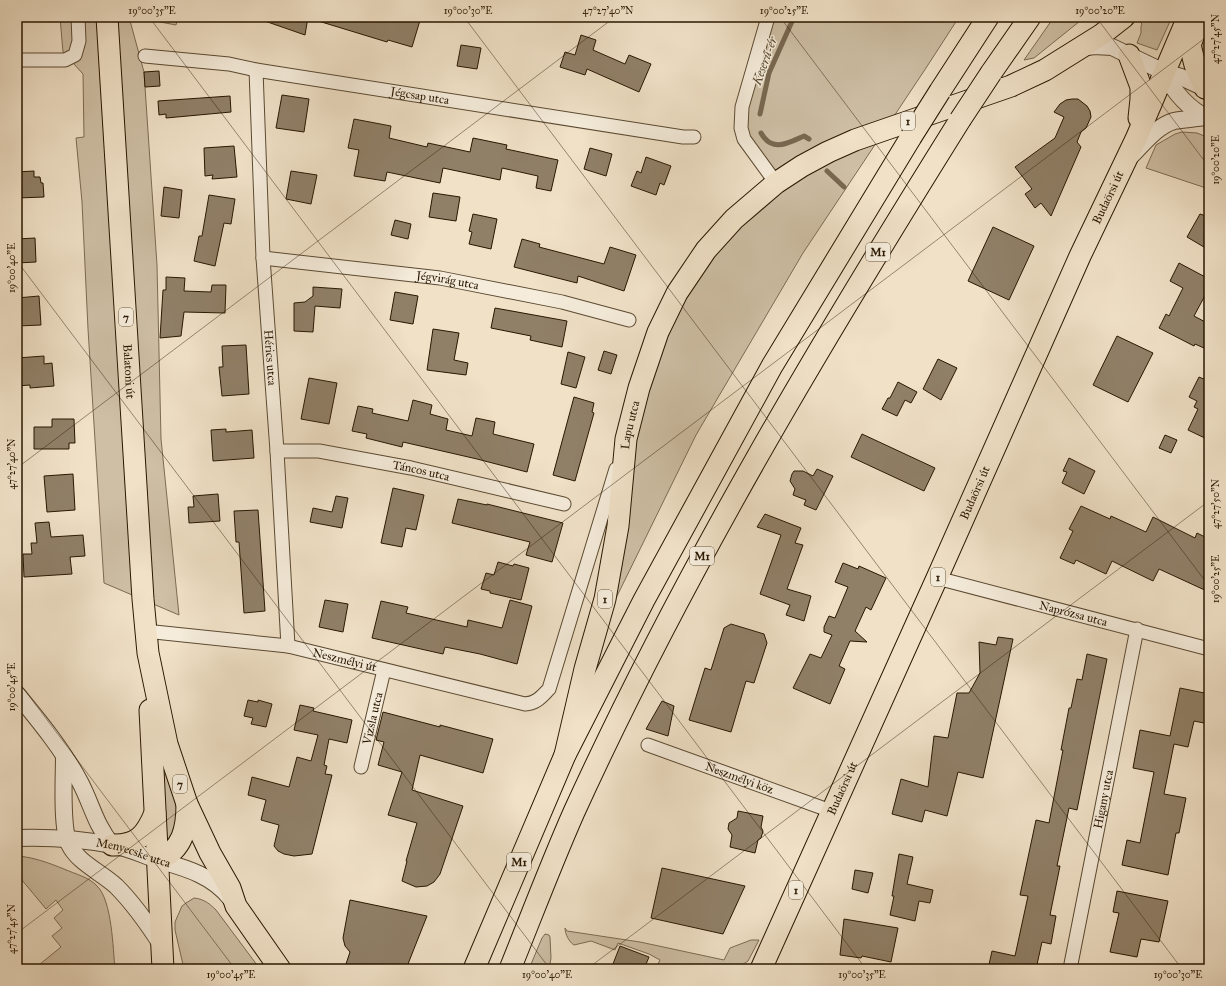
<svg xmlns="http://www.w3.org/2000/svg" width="1226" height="986" font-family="'IM FELL Great Primer',serif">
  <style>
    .green { fill: #cebfa5; stroke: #7c6b53 }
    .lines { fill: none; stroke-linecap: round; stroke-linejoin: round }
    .stream { stroke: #786750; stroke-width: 5 }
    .building { fill: #908068; stroke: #291701 }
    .minor-casing { stroke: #5b4a32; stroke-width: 15 }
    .tertiary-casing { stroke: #5b4a32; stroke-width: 18 }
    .primary-casing { stroke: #291701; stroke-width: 23 }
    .minor { stroke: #f5ecdb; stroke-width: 13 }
    .tertiary { stroke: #f5ecdb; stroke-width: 16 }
    .primary { stroke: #f0e1c7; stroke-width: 21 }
    .primary-bridge-casing { stroke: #291701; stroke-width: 23; stroke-linecap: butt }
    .primary-bridge { stroke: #f0e1c7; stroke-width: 21 }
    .ticks { fill: none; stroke: #291701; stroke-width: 1; stroke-opacity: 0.45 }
    .labels { text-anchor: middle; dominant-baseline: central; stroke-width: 3; stroke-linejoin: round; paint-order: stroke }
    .shield { fill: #f5ecdb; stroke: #665742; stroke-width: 1 }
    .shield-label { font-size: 11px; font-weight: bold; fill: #291701 }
    .street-label { font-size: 12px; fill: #291701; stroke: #f5ecdb }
    .water-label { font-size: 13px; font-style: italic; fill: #5d4c35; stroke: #f5ecdb }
    .neatline { fill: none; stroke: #291701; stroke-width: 1.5 }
    .ticks-label { font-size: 10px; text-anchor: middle; fill: #291701 }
  </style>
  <rect width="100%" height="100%" fill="#f0e1c7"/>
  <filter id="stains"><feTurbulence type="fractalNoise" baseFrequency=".005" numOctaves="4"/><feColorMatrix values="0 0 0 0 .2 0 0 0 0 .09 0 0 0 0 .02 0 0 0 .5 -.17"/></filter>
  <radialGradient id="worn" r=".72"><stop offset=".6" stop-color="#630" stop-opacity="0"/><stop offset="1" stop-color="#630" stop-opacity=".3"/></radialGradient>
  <path class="green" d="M60,17h69l15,55 13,193 4,174 18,176 -75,-32 -16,-254 -6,-127 -6,-64 8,-1 -1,-63 -20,-22z
    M134,17h44l-2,8z
    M768,17h191l-33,51 -123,185 -107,182 -104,212 34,-208 51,-146 99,-110 -35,-55z
    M1054,17h31l-51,41 -10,2z
    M1137,17h35l-15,33 -20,-7 4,-10v-7l1,-2 -6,-6z
    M1209,29v39c-13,-14 -11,-25 0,-39z
    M1182,132l15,1 12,5v51l-63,-21 10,-23 19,-11z
    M158,736l22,81 -12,25 -3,-2z
    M17,856c16,1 32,7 47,13 11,5 25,8 33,17 15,14 16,63 18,83h-81l27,-22 -9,-11 10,-8 -8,-10 9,-8 -7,-10 -10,9 -29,-35z
    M194,898c10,1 16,6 22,12l44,59h-76l-9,-39v-8l7,-16 4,-3z
    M565,928l2,3 73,11 84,18 6,-12 21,-8h8l-11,21 -12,8h-71l-8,-3 3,-6 -11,-6 -31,-11 -3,7 -24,-9 -17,4c-5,-3 -9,-11 -9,-17z
    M545,934l4,1 1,2 1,21 -2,11h-20l13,-31z"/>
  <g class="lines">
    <path class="stream" d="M760,114l9,-41 25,-56
      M761,133c11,20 27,10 43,3l5,3
      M827,171l17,16"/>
  </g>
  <path class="building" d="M260,17h48l-3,18 -46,-16z
    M315,17h106l-9,30 -24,-7 -1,2 -72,-22z
    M581,35l15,5 -3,10 32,14 4,-9 22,9 -12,28 -52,-23 -2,6 -25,-8 5,-15 10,3z
    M461,45l20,3 -4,21 -20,-3z
    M159,71l1,15 -15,1 -1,-15z
    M282,95l27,4 -5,33 -28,-4z
    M230,96l1,16 -65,6v-4l-7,1 -1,-14z
    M1072,99h6l9,7 3,5 1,6 -5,11 -5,4 -4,10 4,5 -30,69 -10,-13 -6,5 -10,-14 7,-5 -17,-22 40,-29 9,-21 -10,-5 6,-8 6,-4z
    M354,119l37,7 -2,12 38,9 1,-4 42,9 3,-14 34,7 -1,4 52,11 -7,31 -15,-3 2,-12 -36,-8 -2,12 -57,-12 -3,15 -53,-11 -2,9 -31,-5 5,-26 -11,-2z
    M234,146l3,31 -25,2 1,-4 -8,1 -1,-28z
    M590,148l22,6 -6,22 -22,-7z
    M646,157l25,9 -7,19 -4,-2 -4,12 -25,-9 6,-15 4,2z
    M34,171v6h6l1,6h2l1,14 -27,1v-26z
    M291,171l26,4 -6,29 -25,-5z
    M164,187l18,3 -3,28 -18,-2z
    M433,193l27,4 -4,24 -27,-4z
    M209,195l26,4 -4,25 -7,-1 -9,43 -21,-5 5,-25h3z
    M473,214l24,5 -6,30 -22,-5 3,-12 -3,-1z
    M1200,214l9,3v33l-22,-13z
    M395,220l16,4 -3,15 -17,-4z
    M993,227l41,19 -25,54 -41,-19z
    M35,238l1,24 -19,1v-24z
    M522,239l18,5 -1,3 65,17 6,-17 26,8 -12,36 -46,-15 -1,7 -63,-16z
    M1179,263l30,16v9l-15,28 15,8v15l-5,9 -9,-4 -1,2 -35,-18 7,-14 3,2 14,-28 -13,-7z
    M166,277l19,1 -1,13 27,1 1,-7h14l-1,28 -41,-1 -3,24 -21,2 3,-48h3z
    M313,287l29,2 -2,19 -25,-2 -2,26 -19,-1v-28l11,-1 8,-6z
    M395,292l23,4 -5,28 -23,-4z
    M39,296l2,29 -24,1v-28z
    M495,308l72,13 -5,26 -32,-7 1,-4 -40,-8z
    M433,329l26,4 -5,27 14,3 -2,12 -39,-5z
    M1117,336l36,17 -25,49 -35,-17z
    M246,345l3,49 -27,2 -3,-29h4l-1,-21z
    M604,351l13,4 -6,19 -13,-4z
    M568,352l17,5 -9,31 -15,-4z
    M44,356v8l8,-1 2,23 -24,2v-3l-13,1v-28z
    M938,359l19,9 -16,32 -18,-11z
    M1209,372v68l-21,-10 10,-21 -4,-2 3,-6 -8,-4 10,-20 7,3z
    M309,378l28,5 -8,41 -28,-5z
    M898,382l19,10 -6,11 -6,-3 -8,16 -15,-7 6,-11h2z
    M574,397l20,6 -2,9 2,1 -19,68 -22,-6z
    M413,400l19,5 -2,9 18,5 -2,11 26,6 4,-18 19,4 -2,12 41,10 -7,28 -50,-13 -74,-17 -1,5 -36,-9 1,-4 -15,-3 6,-25 15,3 -1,4 36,8z
    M52,419h22l1,24h-6v6h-35v-22h18z
    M226,429v3l26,-2 2,28 -41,3 -2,-31z
    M862,434l73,34 -11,23 -73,-34z
    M1165,435l12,5 -6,13 -12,-5z
    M1069,458l26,13 -11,23 -22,-11 5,-11 -4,-1z
    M817,469l16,7 -17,34 -12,-5 2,-5 -13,-5 2,-6 -5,-8 2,-7 2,-3h9l10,5z
    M73,474l2,36 -28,2 -3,-36z
    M393,488l31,7 -8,35 -10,-2 -4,19 -21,-4z
    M218,494l2,27 -31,2 -1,-16h6l-1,-11z
    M336,496l12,2 -6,30 -32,-6 3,-14 19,4z
    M458,499l29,6v-1l76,19 -11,39 -26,-7 4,-13 -78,-19z
    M1081,506l29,13 1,-3 35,16 7,-15 42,21 2,-5 12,6v53l-50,-23 -6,12 -41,-20 -6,13 -30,-14 -2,4 -14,-6 13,-27 -4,-2z
    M258,510l7,101 -21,2 -5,-71h-3l-2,-31z
    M765,514l36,14 -6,15 8,2 -16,44 24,7 -7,25 -18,-6 4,-10 -30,-11 21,-59 -24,-8z
    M49,522l2,15 32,-2 2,21 -15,1 2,17 -48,3 -1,-23h9l-1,-11h6l-2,-20z
    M498,562l15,4 1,-2 15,4 -8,32 -31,-7v-2l-9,-2 5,-16 8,2z
    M843,563l15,6 1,-3 27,12 -15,32 -5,-3 -11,24 12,11 -17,-1 -11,25 6,3 -15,35 -37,-16 17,-34 11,4 11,-23 -8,-3v-5l5,-11 6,2 13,-31 -13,-5z
    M325,600l23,4 -5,28 -24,-5z
    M510,600l22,6 -15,58 -37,-10 -35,-7 -2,7 -71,-16 9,-37 27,6 -2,6 61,14 1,-7 34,8z
    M731,624l33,10 3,9 -13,40 -8,-2 -15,51 -42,-12 16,-52 6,2 13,-42z
    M998,637l15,2 -30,139 -25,-6 -11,44 -22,-6 -3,12 -30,-8 9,-35 27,8 6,-51 14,2 9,-45h12l11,-20 -1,-31 17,3z
    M1087,654l20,5 -30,151 -8,-2 -12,58h3l-10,49 6,1 -5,28 -9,-2 -6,27h-48l4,-18 23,5 13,-60 -8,-1 16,-75 13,3 14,-73h-2l8,-42h2l6,-29 5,1z
    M1180,688l29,6v30l-15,-3 -6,26 -14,-3 -10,50 22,4 -7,35h-3l-8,42 -46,-10 5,-25 13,3 14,-71 -21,-4 7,-38 30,6z
    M248,700l10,2v-2l14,4 -6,23 -15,-3 2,-6 -9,-2z
    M662,701l12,5 -6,30 -22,-7z
    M300,705l14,3 -1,3 39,9 -5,23 -18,-4 -5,26 3,1 -2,8 7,1 -20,79 -18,2 -10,-2 -6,-3 -4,-5 5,-21 -18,-5 5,-20 -18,-5 4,-18 37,10 8,-30 14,4 7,-26 -24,-5z
    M383,712l57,15v-2l53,14 -10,34 -63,-18 -8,35 51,16 -23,68 -6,8 -7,4 -11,1 -14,-6 5,-20h-1l11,-38 -29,-8 14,-43 -24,-7 6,-23 -8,-2z
    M738,811l25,5 -2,11 2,4 -2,7 -3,2 -3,13 -25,-6 2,-12 -4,-6 1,-6 8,-5z
    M899,854l14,3 -6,27 26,6 -3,13 -11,-2 -4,20 -25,-6 4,-19h-2z
    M662,868l83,18 -22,48 -72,-16z
    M855,870l18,3 -5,20 -16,-4z
    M1117,891l51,10 -9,41 -18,-3 -4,18 -27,-5 9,-39 -6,-1z
    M350,900l77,16 -21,53h-56l-4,-5 4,-12 -5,-6 -2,-8z
    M844,919l54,9 -7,34 -29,-6 -1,2 -21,-3z
    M620,946l29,11 -5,12h-33z"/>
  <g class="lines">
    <defs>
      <g id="minor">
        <path d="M768,17l-26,90 -1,21 3,11 32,44"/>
        <path id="s1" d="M145,56l84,8 27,6 427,67h11"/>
        <path d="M17,60h48l10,-5 4,-14 -1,-24"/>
        <path id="s2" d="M256,70l7,188 14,193 11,195"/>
        <path id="s3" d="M263,258l177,20 122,24 67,18"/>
        <path id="s4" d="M277,451h42l92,17 153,36"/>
        <path id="s5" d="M937,578l272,71"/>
        <path id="s6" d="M145,631l143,15 237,58c12,-1 16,-7 24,-15l67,-220"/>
        <path id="s7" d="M648,745l183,66"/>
        <path id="s8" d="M361,767l23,-97"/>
        <path id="s9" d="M1070,969l67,-340"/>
      </g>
      <g id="tertiary">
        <path d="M1081,48l13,-2 18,1 52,25 17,5 28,13"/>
        <path d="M1164,72c10,21 25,37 45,47"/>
        <path d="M1132,155c12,-12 25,-29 42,-34 10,-2 21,-2 32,-4"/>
        <path d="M17,694c23,28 46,56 63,88 12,23 15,42 32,63"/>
        <path d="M64,756c0,20 -3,71 5,88 9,19 32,28 47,42 18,18 32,38 46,60"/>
        <path id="s10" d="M17,838c32,-1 64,1 95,7 16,3 31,10 46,15 27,8 54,15 72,38"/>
      </g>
      <g id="primary">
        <path id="s11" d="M107,17l36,582 5,54 19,91 20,60 23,49 20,35 6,18 44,63"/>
        <path d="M1199,21l-9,24 5,20 10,23"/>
        <path d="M1129,55l12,32v12l-2,19"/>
        <path d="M991,73l39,-56"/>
        <path d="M940,91l48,-74"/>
        <path d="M150,710l13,259"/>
        <path id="s12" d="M565,755l20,-86 20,-70 13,-73 8,-87 13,-51 19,-56 19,-39 29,-43 28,-31 42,-36 26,-17 26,-14 27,-12 156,-54 34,-16 56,-35 23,-18"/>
        <path d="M112,845c25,1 34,-10 43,-32"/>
        <path d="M158,860c25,-10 29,-32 29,-56"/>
        <path d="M474,969l91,-214 79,-155 128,-234 139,-229"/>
        <path d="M510,969c21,-52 41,-105 64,-157 110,-241 246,-468 386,-692"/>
        <path id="s13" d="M761,969l176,-391 143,-322 56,-117 52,-122"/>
      </g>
    </defs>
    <use href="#minor" class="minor-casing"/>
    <use href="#tertiary" class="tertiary-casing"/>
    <use href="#primary" class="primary-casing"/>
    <use href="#minor" class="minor"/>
    <use href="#tertiary" class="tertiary"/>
    <use href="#primary" class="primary"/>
    <defs>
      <path id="primary-bridge" d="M960,120l31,-47
        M911,137l29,-46"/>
    </defs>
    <use href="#primary-bridge" class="primary-bridge-casing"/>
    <use href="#primary-bridge" class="primary-bridge"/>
  </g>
  <path class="ticks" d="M149,17l717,952M464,17l718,952M780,17l429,569M1096,17l113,150M17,261l533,708M17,468l598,-451M17,680l218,289M17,933l1192,-898M587,969l622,-468M1205,969l4,-3"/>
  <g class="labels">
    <g class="shield">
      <rect x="901" y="112" width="14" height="18" rx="3"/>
      <rect x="866" y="243" width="24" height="18" rx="3"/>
      <rect x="119" y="308" width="14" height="18" rx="3"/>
      <rect x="690" y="547" width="24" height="18" rx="3"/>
      <rect x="931" y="568" width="14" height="18" rx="3"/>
      <rect x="598" y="590" width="14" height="18" rx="3"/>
      <rect x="173" y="775" width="14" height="18" rx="3"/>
      <rect x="507" y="853" width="24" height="18" rx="3"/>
      <rect x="789" y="881" width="14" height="18" rx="3"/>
    </g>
    <g class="shield-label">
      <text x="908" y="121">1</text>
      <text x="878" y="252">M1</text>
      <text x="126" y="317">7</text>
      <text x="702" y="556">M1</text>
      <text x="938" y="577">1</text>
      <text x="605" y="599">1</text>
      <text x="180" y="784">7</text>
      <text x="519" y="862">M1</text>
      <text x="796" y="890">1</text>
    </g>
    <g class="street-label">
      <text stroke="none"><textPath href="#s1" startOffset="278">Jégcsap utca</textPath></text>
      <text stroke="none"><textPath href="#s13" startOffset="846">Budaörsi út</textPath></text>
      <text stroke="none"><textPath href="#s3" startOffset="186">Jégvirág utca</textPath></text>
      <text stroke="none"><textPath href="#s2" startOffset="288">Hérics utca</textPath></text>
      <text stroke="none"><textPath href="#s11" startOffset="355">Balatoni út</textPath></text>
      <text stroke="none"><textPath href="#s12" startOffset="337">Lapu utca</textPath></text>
      <text stroke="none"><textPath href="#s4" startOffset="146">Táncos utca</textPath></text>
      <text stroke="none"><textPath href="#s13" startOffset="522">Budaörsi út</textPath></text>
      <text stroke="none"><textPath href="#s5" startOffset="141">Naprózsa utca</textPath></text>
      <text stroke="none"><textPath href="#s6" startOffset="202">Neszmélyi út</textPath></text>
      <text stroke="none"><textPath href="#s8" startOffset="50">Vizsla utca</textPath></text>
      <text stroke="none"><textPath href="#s7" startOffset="97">Neszmélyi köz</textPath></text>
      <text stroke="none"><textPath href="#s13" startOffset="198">Budaörsi út</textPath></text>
      <text stroke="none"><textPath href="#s9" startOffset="173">Higany utca</textPath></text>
      <text stroke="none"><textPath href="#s10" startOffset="118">Menyecske utca</textPath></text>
    </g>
    <g class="water-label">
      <text transform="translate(765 61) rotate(-70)">Keserű-ér</text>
    </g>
  </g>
  <rect width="1226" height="986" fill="none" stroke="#f0e1c7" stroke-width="44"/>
  <rect x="22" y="22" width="1182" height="942" class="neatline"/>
  <g class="ticks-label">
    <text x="152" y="14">19°00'35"E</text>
    <text x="468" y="14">19°00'30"E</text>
    <text x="608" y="14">47°27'40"N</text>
    <text x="784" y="14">19°00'25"E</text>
    <text x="1100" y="14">19°00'20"E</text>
    <text transform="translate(1215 39) rotate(-90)" y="4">47°27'45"N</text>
    <text transform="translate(1215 160) rotate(-90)" y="4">19°00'20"E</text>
    <text transform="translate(11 268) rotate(-90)" y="4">19°00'40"E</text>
    <text transform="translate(11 464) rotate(-90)" y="4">47°27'40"N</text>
    <text transform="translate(1215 504) rotate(-90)" y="4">47°27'50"N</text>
    <text transform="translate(1215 579) rotate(-90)" y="4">19°00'25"E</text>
    <text transform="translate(11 687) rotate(-90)" y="4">19°00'45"E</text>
    <text transform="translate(11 929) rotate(-90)" y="4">47°27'45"N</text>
    <text x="231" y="978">19°00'45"E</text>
    <text x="547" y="978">19°00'40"E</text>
    <text x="862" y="978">19°00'35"E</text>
    <text x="1178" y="978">19°00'30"E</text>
  </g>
  <rect width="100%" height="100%" filter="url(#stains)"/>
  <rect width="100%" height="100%" fill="url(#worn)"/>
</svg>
